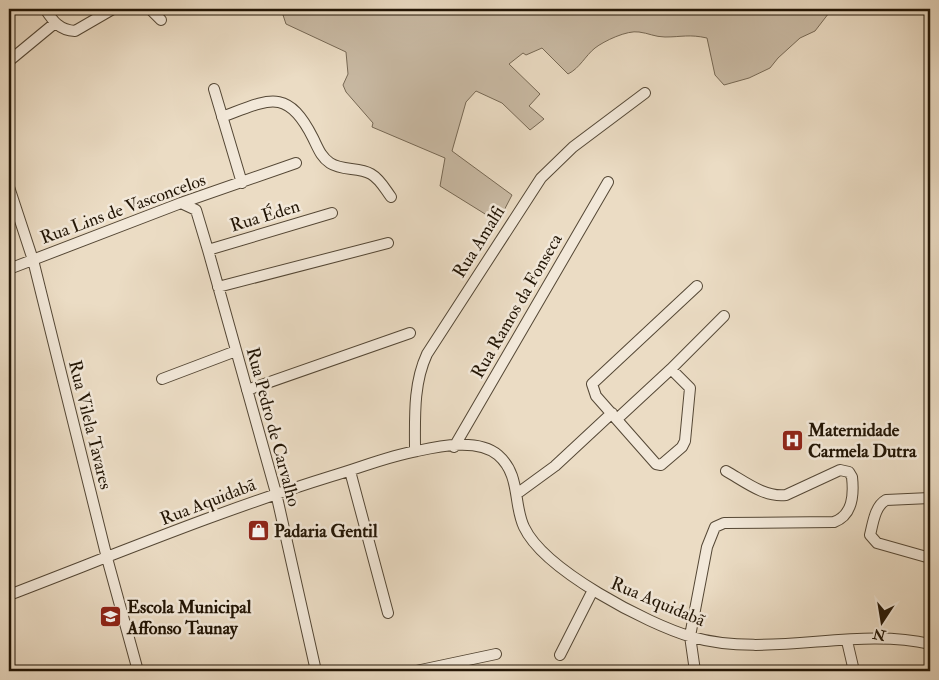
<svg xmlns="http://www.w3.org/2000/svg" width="939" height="680" font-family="'IM FELL Double Pica',serif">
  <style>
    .green { fill: #c9baa4; stroke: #766854 }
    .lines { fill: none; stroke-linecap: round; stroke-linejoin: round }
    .minor-casing { stroke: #544735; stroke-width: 12 }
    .minor { stroke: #f2e8d9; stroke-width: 10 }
    .labels { text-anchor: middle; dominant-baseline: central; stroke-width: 5; stroke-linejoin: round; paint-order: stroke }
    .street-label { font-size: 18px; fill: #221505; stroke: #f2e8d9 }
    .poi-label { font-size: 18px; font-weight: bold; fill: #221505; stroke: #f2e8d9; text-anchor: start }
  </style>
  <rect width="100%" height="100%" fill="#ebdcc4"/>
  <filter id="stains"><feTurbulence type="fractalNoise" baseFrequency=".004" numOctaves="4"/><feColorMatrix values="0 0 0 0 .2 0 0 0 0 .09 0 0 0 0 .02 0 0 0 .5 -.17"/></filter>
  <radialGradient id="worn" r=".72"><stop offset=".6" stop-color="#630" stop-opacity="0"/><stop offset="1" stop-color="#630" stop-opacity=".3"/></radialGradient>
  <path class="green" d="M281,9h551l-17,22 -15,7 -22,20 -8,10 -21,10 -25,7 -9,-10 -8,-37c-18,-4 -25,-1 -42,-1 -10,0 -17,-4 -26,-5 -12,-2 -35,9 -44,16 -10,8 -15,20 -27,26l-26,-26 -16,7 -3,-2 -14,11 31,30 -11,12 15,13 -14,11 -28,-27 -26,-12 -10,11 -14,49 60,44 -14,27 -58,-36 5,-28 -73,-31 1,-4 -27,-31 -3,-7 5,-11 -2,-22 -60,-28z"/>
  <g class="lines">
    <defs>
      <path id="minor" d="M45,9c8,12 14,21 30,22l38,-22
        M150,9l11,11
        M9,61l46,-38
        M214,89l28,94
        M222,117c46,-17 65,-31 91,21 5,10 8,19 17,25 12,8 29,4 41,11 9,5 14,15 20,23
        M9,187l24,73 74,298 31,113
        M181,203l15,7 12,40 68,243 40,178
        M208,250l124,-37
        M9,269l172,-66 115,-40
        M218,287l170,-44
        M671,369l53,-53
        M162,379l74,-28
        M247,390l163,-57
        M617,419l54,-50 19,19 -5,53 -3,6 -21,18 -5,-1 -60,-68 -4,-12 105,-98
        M454,447l154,-265
        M415,451c0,-33 -2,-67 12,-97l114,-176 32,-31 72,-54
        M350,471l38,142
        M518,493l37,-27 57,-53
        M930,498l-44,2c-11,6 -13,23 -16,35l7,8 53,15
        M9,595c107,-41 213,-85 323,-119 28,-8 56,-20 85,-25 23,-5 61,-13 81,4 23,20 15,49 26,72 20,43 123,97 168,110 77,22 163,-11 238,7
        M847,641l7,30
        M560,655l33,-65
        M416,671l80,-17
        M695,671l-5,-35 17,-89 8,-20 9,-4 110,-1c19,-7 20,-27 18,-45l-3,-5 -9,-2 -54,25c-21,3 -42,-14 -60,-24"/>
    </defs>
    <use href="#minor" class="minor-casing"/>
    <use href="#minor" class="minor"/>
  </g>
  <defs>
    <symbol id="hospital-square" viewBox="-11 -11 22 22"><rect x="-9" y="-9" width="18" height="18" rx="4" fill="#8f2418" stroke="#f2e8d9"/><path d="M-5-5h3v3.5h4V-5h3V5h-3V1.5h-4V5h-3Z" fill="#fff"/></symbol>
    <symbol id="shop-square" viewBox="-11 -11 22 22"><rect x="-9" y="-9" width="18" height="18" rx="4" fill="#8f2418" stroke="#f2e8d9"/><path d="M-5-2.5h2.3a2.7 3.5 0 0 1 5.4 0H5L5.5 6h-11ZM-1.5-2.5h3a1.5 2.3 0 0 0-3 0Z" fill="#fff"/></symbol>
    <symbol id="school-square" viewBox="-11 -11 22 22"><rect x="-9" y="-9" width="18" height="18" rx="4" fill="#8f2418" stroke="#f2e8d9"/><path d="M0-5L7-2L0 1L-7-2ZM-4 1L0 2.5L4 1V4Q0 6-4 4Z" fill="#fff"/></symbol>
  </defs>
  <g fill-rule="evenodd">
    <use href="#hospital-square" x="780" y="428" width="25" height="25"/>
    <use href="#shop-square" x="246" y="518" width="25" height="25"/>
    <use href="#school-square" x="98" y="604" width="25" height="25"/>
  </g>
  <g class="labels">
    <g class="street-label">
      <text transform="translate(123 209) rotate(-20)">Rua Lins de Vasconcelos</text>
      <text transform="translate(265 216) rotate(-17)">Rua Éden</text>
      <text transform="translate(479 242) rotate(-58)">Rua Amalfi</text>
      <text transform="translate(517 306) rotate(-60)">Rua Ramos da Fonseca</text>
      <text transform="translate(90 425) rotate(76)">Rua Vilela Tavares</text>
      <text transform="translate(273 427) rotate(75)">Rua Pedro de Carvalho</text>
      <text transform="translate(208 502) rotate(-21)">Rua Aquidabã</text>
      <text transform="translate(658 602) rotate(23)">Rua Aquidabã</text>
    </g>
    <g class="poi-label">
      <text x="808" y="430">Maternidade<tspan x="808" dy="21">Carmela Dutra</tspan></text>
      <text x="274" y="531">Padaria Gentil</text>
      <text x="127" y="607">Escola Municipal<tspan x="127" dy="21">Affonso Taunay</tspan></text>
    </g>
  </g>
  <rect width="939" height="680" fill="none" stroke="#ebdcc4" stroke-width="30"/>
  <rect x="10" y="10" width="919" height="660" fill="none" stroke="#221505" stroke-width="2.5"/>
  <rect x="15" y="15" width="909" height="650" fill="none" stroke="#221505"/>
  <g transform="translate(882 622) rotate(192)" stroke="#f2e8d9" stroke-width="4" paint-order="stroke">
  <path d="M0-4L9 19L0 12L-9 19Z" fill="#221505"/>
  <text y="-8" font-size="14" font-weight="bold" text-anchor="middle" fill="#221505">N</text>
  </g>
  <rect width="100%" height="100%" filter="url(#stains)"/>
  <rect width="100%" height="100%" fill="url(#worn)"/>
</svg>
